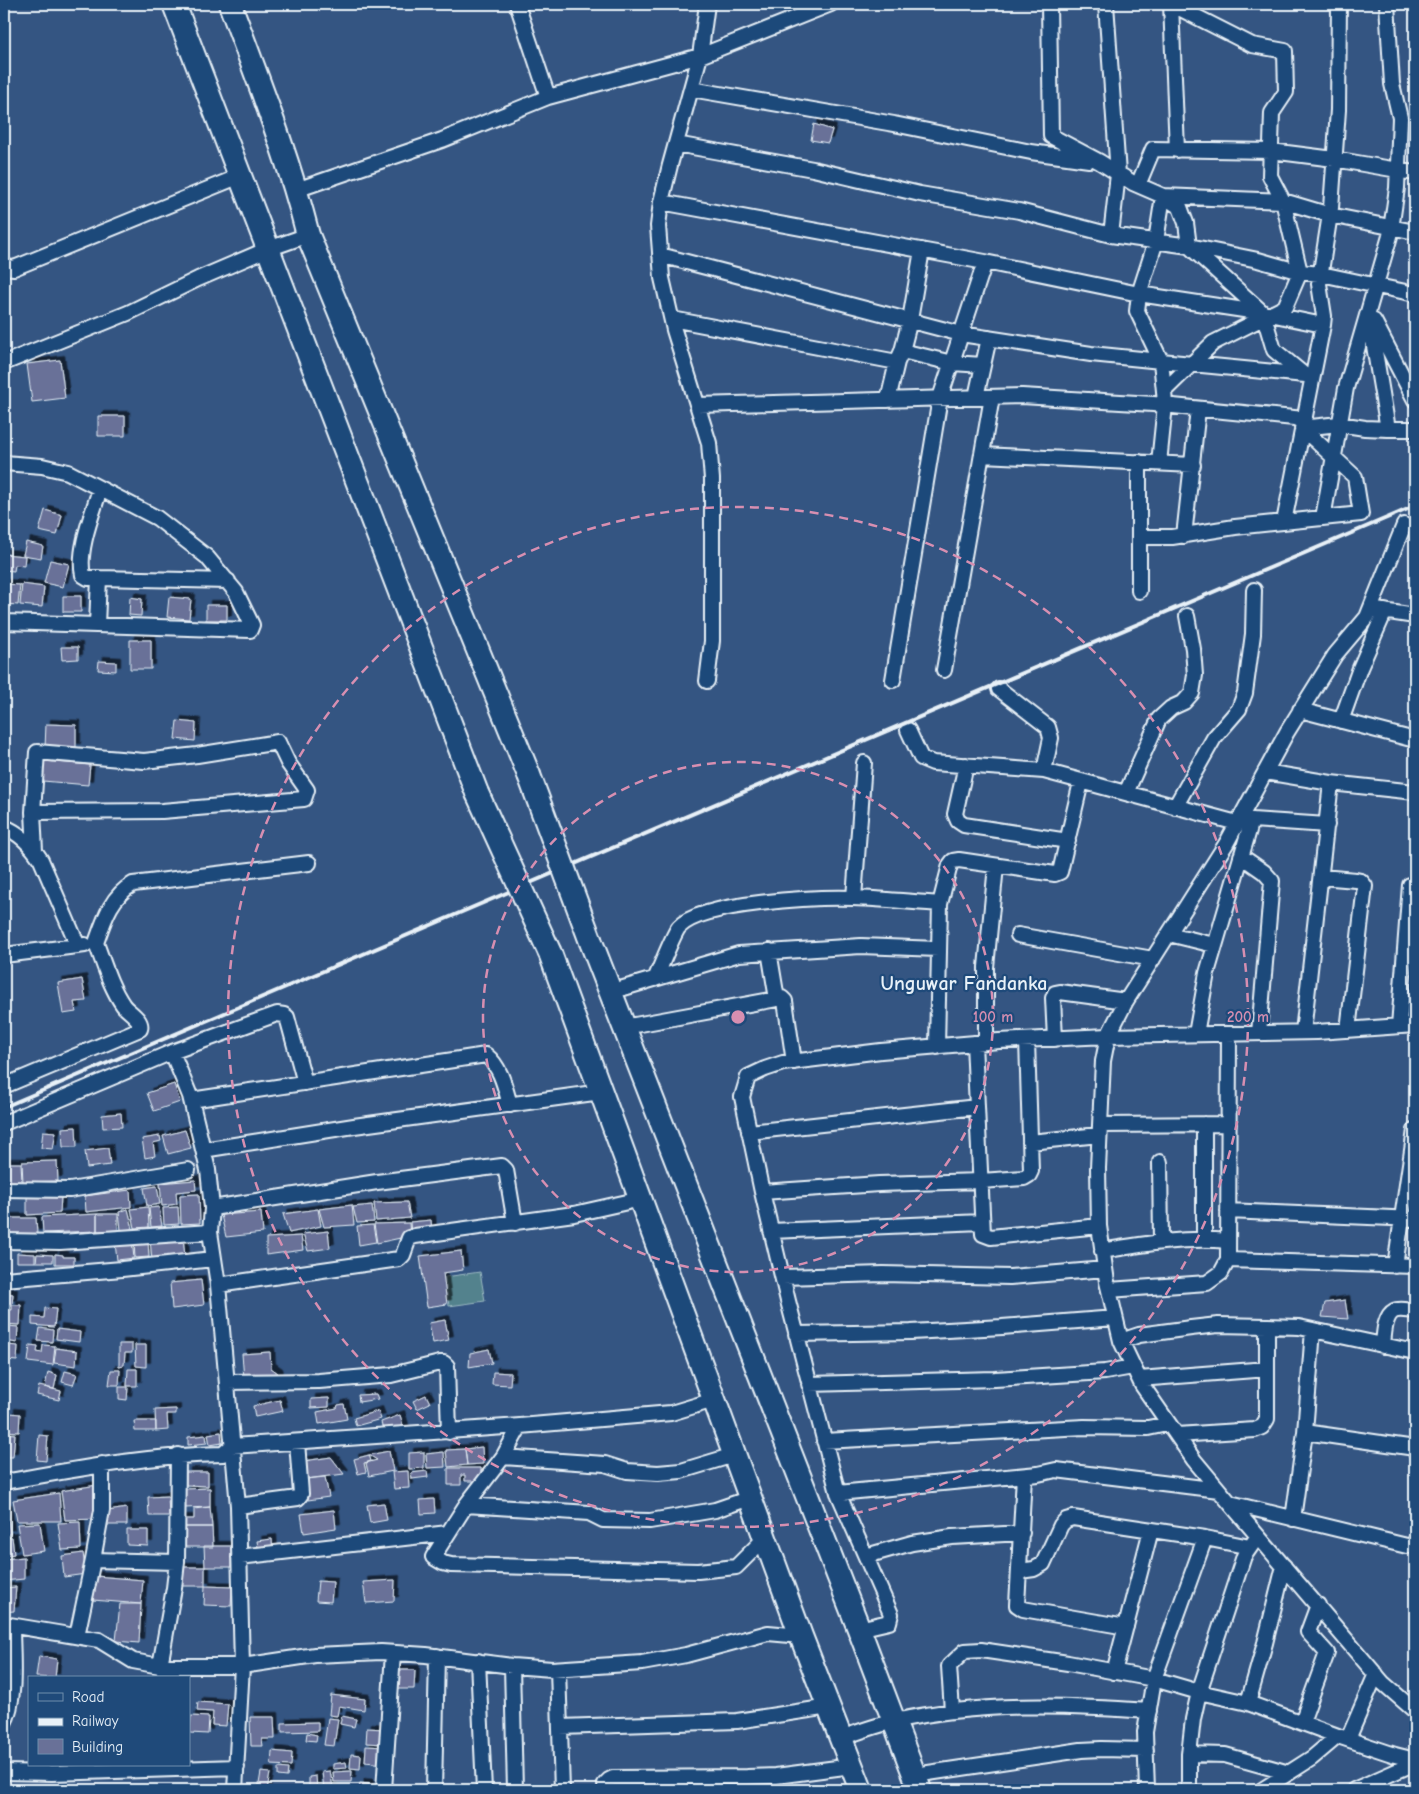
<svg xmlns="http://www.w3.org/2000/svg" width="1419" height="1794" font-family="'Comic Neue',sans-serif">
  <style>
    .green { fill: #52828d; stroke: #9dbac2 }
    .building { fill: #697198; stroke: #e8f1f8; filter: url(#shadow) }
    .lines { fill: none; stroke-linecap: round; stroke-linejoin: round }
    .minor-casing { stroke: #e8f1f8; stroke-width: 18 }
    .primary-casing { stroke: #e8f1f8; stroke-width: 26 }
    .minor { stroke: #1f4a7a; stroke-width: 14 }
    .primary { stroke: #1f4a7a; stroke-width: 22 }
    .rail { stroke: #e8f1f8; stroke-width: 4 }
    .primary-bridge-casing { stroke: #e8f1f8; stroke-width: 26; stroke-linecap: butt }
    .primary-bridge { stroke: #1f4a7a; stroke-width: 22 }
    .ring { fill: none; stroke: #d78fb1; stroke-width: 2.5; stroke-dasharray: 9 6 }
    .labels { text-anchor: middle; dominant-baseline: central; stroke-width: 4.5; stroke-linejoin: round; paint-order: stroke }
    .quarter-label { font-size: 20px; font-weight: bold; fill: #e8f1f8; stroke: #1f4a7a }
    .centre { fill: #d78fb1; stroke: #1f4a7a; stroke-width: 2.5 }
    .ring-label { font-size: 15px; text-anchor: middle; font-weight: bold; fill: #d78fb1; stroke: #1f4a7a; stroke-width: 4.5; stroke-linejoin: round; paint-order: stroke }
  </style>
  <defs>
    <filter id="shadow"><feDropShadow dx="4.5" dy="-4.5" stdDeviation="0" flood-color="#0009"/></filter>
  </defs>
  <rect width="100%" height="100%" fill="#345582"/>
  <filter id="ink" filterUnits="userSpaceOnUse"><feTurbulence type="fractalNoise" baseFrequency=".02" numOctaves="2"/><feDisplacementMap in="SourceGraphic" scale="10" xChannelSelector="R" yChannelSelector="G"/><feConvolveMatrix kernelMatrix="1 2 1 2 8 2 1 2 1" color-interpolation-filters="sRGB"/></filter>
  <g filter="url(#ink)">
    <path class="green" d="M480,1272l5,29 -36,5 -4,-29z"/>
    <path class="building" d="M814,124l18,6 -4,13 -17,-3z
      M60,360l5,38 -33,4 -5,-38z
      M98,416h27v20h-27z
      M45,510l17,5 -5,20 -18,-4z
      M26,542l17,4 -2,12 -18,-3z
      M4,554l21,2 -1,10 -9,-1 -1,6 -10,-1z
      M50,560l19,4 -6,23 -19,-4z
      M4,584l16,1 -2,20 -14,-1z
      M22,584l22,3 -2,20 -22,-2z
      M63,596h18v16h-18z
      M130,597l12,2 -1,17 -12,-1z
      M169,597l22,2 -2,20 -22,-2z
      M206,605h21v15h-21z
      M130,640h21v29h-21z
      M61,647h17v12l-16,1z
      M99,661l17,1v9l-18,-1z
      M177,721l19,2 -1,18 -20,-2z
      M46,724l30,1v23h-31z
      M44,761l46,4 -2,20 -45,-4z
      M82,979l4,22 -12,1 2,10 -13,2 -5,-31z
      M174,1084l6,18 -26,9 -7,-18z
      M121,1113l1,14 -19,1 -1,-13z
      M76,1127l1,20h-14l-1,-19z
      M185,1130l6,18 -23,6 -5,-18z
      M43,1131l13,1 -3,17 -12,-1z
      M160,1136l1,5 -8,2 2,13 -10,2 -3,-19z
      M108,1148l2,17 -23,3 -2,-17z
      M57,1161l1,20 -35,1 -1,-20z
      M4,1163h17l1,19 -18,1z
      M195,1180l1,10 -20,2 1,12 -15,2 -2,-23z
      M157,1186l3,18 -13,2 -3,-18z
      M130,1190l1,17 -45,5 -1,-16z
      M199,1194l1,29 -19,1 -1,-29z
      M61,1196l-1,17 -33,2v-18z
      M407,1202l3,16 -34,3 -2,-18z
      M352,1205l2,20 -30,2 -5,-18z
      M372,1205l2,17 -17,1 -4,-16z
      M148,1207l1,20 -14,1 -4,-19z
      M159,1207l3,19 -11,1 -2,-19z
      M178,1207l1,17 -15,1 -1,-17z
      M128,1209l5,20 -12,1 -2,-18z
      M318,1209l3,17 -32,7 -6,-19z
      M261,1212l2,21 -37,4 -5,-22z
      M97,1214h21v16l-21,1z
      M97,1214v17l-54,2 -1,-16z
      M7,1218h29l1,16 -29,1z
      M431,1220l1,13 -21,3 -1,-14z
      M409,1223l1,13 -33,7 -3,-19z
      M373,1225l3,17 -17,3 -2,-19z
      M328,1231l2,17 -22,3 -5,-17z
      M301,1236l2,14 -37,5v-17z
      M183,1237l2,20 -33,3 -2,-20z
      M132,1241l2,17 -17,2 -2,-17z
      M148,1241l1,16 -14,1 -1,-16z
      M461,1251l2,19 -20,3 4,31 -20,3 -7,-51z
      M17,1253l18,1v8h-18z
      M37,1254l16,1v7h-17z
      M55,1254l8,1v2h11v7h-19z
      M201,1280l3,25 -32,4 -2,-26z
      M4,1293l9,1 -1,11 -8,-1z
      M1345,1300l3,19 -26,-2 3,-14z
      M12,1305h9l-1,20 -16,-1v-15l8,1z
      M45,1308l11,1 -2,18 -22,-2v-8l12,1z
      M445,1320l4,20 -16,3 -4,-20z
      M8,1326l10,1 -1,16 -11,-2z
      M40,1328l13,2 -1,12 -14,-1z
      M57,1329l23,3 -1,10 -23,-3z
      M119,1344h13v9h-7l-1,12 -5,1z
      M7,1345l11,1 -1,15 -11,-1z
      M30,1345l8,1 -1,6 5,1 1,-8 12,1 -2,19 -25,-3z
      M135,1345h11v22l-10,-1z
      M56,1348l21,3 -1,15 -22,-3z
      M489,1349l3,14 -23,4 1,-14z
      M270,1352l1,16 7,5 1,4 -35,2 -2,-25z
      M128,1369h9v17h-10z
      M111,1370h9l-1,15h-10z
      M65,1371l12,3 -4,11 -11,-3z
      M48,1372l9,3 -3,14 -9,-2z
      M493,1372l18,1 -1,12 -18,-1z
      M39,1386l22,5 -2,9 -22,-5z
      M119,1387h9l-1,13 -8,-1z
      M376,1394l2,5 -19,3 -1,-7z
      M426,1395l4,8 -13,6 -4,-8z
      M329,1398v9l-18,1v-9z
      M280,1400l3,11 -28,6 -2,-11z
      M344,1404l3,15 -28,5 -2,-12 20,-4 1,-3z
      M176,1409v5h-9l1,16 -12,1 -1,-21z
      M378,1411l3,8 -25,7 -2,-8z
      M10,1413l10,1 -1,18 -15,-1v-10h6z
      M400,1415l5,17 -22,-1 -2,-9z
      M134,1421h22v10h-21z
      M221,1432l1,11 -12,2 -2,-11z
      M4,1433l11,1 -2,23h-8l1,-15h-2z
      M39,1435l9,1 -2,25 -9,-1z
      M206,1435l1,8 -19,2v-8z
      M482,1447l1,17 -16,1 -2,-16z
      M465,1449l2,16 -19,2 -2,-17z
      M389,1451l4,20 -24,5 -3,-13 11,-3 -8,-5z
      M424,1452v16l-15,1v-16z
      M444,1452l1,15 -18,1 -1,-14z
      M369,1455l2,6 -7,2 2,9 -8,2 -4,-15z
      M331,1457l13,17 -38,5 -2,-18z
      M448,1468h33v13h-16v-6h-4v10h-13z
      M408,1471l1,17 -15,1 -2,-17z
      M427,1471l1,6 -16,2 -1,-6z
      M186,1472h22v14l-22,-1z
      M325,1477l4,20 -21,3 -2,-21z
      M97,1485l1,34 -33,1 -4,-29z
      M210,1488v19l-25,1v-19z
      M59,1493l2,28h-44l-4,-21z
      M168,1496l1,20h-20l-1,-19z
      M434,1499l1,14 -14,1 -1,-14z
      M384,1503l3,17 -17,3 -3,-18z
      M210,1507l2,20h-30v-8h12v-10z
      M127,1508v17h-20l1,-14z
      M4,1509h3l3,25 -6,1z
      M334,1510l2,18 -32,5 -3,-19z
      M80,1522l1,27 -19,1 -4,-27z
      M40,1523l4,28 -22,3 -5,-30z
      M182,1527h30l1,20h-31z
      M127,1530h21v16l-21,-1z
      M12,1537l2,17 -10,2v-18z
      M272,1539l1,18 -13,2 -3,-18z
      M204,1546h27v21h-26z
      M83,1553l3,21 -22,3 -2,-21z
      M24,1557v22l-20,2v-22z
      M181,1567h24v19h-24z
      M95,1576l48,4 -2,24 -48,-4z
      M395,1580l-1,21 -28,2 -3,-21z
      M318,1581l15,1 -2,20 -15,-1z
      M205,1586l27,1 -1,19 -27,-1z
      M16,1587l-2,24 -10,1v-24z
      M120,1604h21l-2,39 -23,-2z
      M39,1656l18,3 -2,19 -19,-1z
      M397,1670h18l-1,19h-18z
      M331,1695l34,4 -1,11 -25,-4 -2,10 -8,-1z
      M198,1702l30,2 -2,22 -14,-1 1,-13 -16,-1z
      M191,1716l18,1 -1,17 -18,-1z
      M342,1716l14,3 -2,8 -14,-3z
      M250,1717h24l1,22h-13l1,7h-12z
      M328,1718l10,1 -4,27 -10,-1z
      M318,1722v9l-36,1v-9z
      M367,1728l17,1v15l-18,-1z
      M307,1733l10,2 -1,6 -10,-1z
      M366,1746l19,1 -2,17 -18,-2z
      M272,1751l20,2 -1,13 -20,-1z
      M351,1754l10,1 -1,14 -10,-1z
      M346,1762l1,6 -14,1v-5z
      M278,1768l10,1 -1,8 -9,-1z
      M330,1771l3,17 -9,1 -2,-17z
      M352,1771l-1,11h-17l-1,-10z
      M261,1772l9,1 -3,17h-9z
      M316,1776l1,13 -8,1v-13z
      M360,1783l9,1v6h-10z"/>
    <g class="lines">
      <defs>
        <path id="minor" d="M517,4l31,93
          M707,4l-7,52 -30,109 -9,37 -3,24 4,52 12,52 35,113 3,36v162l-5,40
          M1049,4l2,132 49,26 33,21 30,13 17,11 6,16 3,23 74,67 11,37 29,24
          M1106,4l12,170 -7,61
          M1171,4l6,146
          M691,89l203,35 137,28 58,8
          M676,144l137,25 107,25 99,17 92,24 78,11 69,14 42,12 21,2 94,20
          M1138,185l15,-36 118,2 63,8 81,14
          M296,190l146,-50 106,-43 152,-41 131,-52
          M661,202l324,60
          M660,255l301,79 130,20 70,7 3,30
          M4,267l10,1 226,-92
          M1369,316l19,113h27
          M672,319l225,43 5,-11 50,12 31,2
          M1374,321l41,79
          M902,351l8,-31 12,-70
          M4,363l124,-50 70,-34 70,-30 40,-14
          M1305,375l-144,-14 -24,-50 2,-17 131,20 53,11
          M976,397l13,-59
          M888,400l9,-38
          M698,405l324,-9 131,8 151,15
          M982,455l211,10
          M4,463l38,3 26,6 89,46 50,39 29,35 16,33 -2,5 -246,-8
          M1159,463l6,-58 -1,-14 49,-48 72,-36 15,-35 -17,-71 -13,-25 2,-63 14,-21 -1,-41 -33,-6 -81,-41
          M100,489c-7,23 -23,62 -17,86l5,3h11l129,3
          M1323,518l23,-130 44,-152 7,-48 3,-70 -8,-34 -5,-80
          M1284,522l39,-197 1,-9 -5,-32 12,-76 7,-98 1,-106
          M1404,525l-37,92 -32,38 -48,77 -61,112 -100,157 -18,35 -5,25 -5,107 1,58 8,56 14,59 21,44 52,75 40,48 149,175 32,28
          M1184,536l14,-127
          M1139,537h33l63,-10 126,-13 -6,-37 -53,-49 37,-4 26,4 23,1
          M1139,591v-129
          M1376,610l39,6
          M97,625l2,-47
          M944,670l48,-273
          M893,680l47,-282 45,-136 154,32 17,-53 7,-45 120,5 47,14 85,17
          M999,689l49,38 3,11 -7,33
          M1300,710l115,30
          M1341,721l19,-53 25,-57
          M908,730l13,28 12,5 111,8 193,52 15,-3 75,5
          M966,765l-11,49 3,7 6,4 104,16
          M1265,772l66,11 84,9
          M1126,793l33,-74 12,-11 13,-6 8,-9 3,-18 -2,-26 -6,-33
          M1175,807l39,-69 25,-29 6,-16 8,-59 1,-44
          M33,812l129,-1 142,-12 3,-9 -19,-27 -10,-21 -81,13 -53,6 -107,-9 -4,60 2,39
          M4,827c16,6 28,19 37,33l37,86
          M1241,856l23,16 8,9 -13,152
          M1321,877l35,3 5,1 4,5 -17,144
          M854,898l10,-135
          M1169,934l45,11
          M1018,935l135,24
          M769,951l8,48
          M4,955l81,-10
          M655,979c5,-10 18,-45 24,-52 23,-25 139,-30 174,-29 29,1 58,4 87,6
          M610,992l129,-38 122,-8 77,3
          M1399,1026l11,-141 5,-1
          M624,1027l158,-29 3,3 9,61
          M1303,1032l28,-249
          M1196,1034l11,-61 45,-153
          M1055,1039l-2,-41 2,-5 5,-1 66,9
          M986,1042v-75l10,-101
          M974,1043l9,191 8,3 108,-11
          M937,1047l3,-143 10,-39 3,-4 6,-1 96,14 5,-2 21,-90
          M172,1052l105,-38 7,1 3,2 18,66
          M4,1086l136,-57c3,-10 -12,-17 -17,-24 -13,-19 -19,-41 -27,-62 8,-23 15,-47 37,-59l176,-21
          M191,1100l295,-45c15,12 19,32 24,50
          M4,1123l168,-71 18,44 18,74 4,38 -2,24 8,53 20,221 4,160 -7,124
          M1204,1124v115
          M1100,1125l129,-1
          M749,1132l228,-25
          M1030,1142l69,-7
          M203,1150l151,-24 247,-34
          M1160,1162l1,79
          M4,1189l66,1 118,-20
          M762,1192l117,-8 102,-3 43,-3 5,-3 2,-4 -4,-131
          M212,1208l165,-26 125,-16 4,4 9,53
          M1228,1211l187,8
          M771,1231l211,-9
          M4,1241l56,1 150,-10
          M1102,1251c42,-7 83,-14 126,-10
          M1228,1260l187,6
          M1395,1266l20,-136
          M783,1277l100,-3 127,3 95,-8
          M4,1279l118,-10 91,-10
          M218,1285l181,-26 4,-4 6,-17 6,-2 159,-22 67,-15
          M1109,1290l98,-7 14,-10 7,-13 1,-226
          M796,1334l115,-2 91,-5 113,-9
          M1121,1341l18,-6 52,-7 27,-3 49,1 32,1 116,25
          M1383,1346c1,-10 1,-30 11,-35 6,-3 15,0 21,0
          M1139,1379l128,-10
          M227,1382l92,-1 72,-6 49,-12h4l3,3 2,66
          M809,1384l186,-5 110,-7 28,-5
          M520,1426l-17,31 -37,48 -33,52 10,6 8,2 247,6 38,-4 29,-29
          M1305,1432l110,16
          M1177,1435l78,-5 7,-3 5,-8v-93
          M824,1441l260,-14 64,1 19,-4
          M503,1457l102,7 22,7 31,2 23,-2 53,-16
          M1024,1476l-7,129 6,4 103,18
          M4,1482c73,-13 145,-27 219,-28l9,-8 288,-20 151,-13 43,-13
          M838,1493l200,-19 18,-4 163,20
          M1230,1503l177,43 5,-1 3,-3
          M466,1505l123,8 14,7 47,1 65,-11 35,-12
          M238,1506l60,-8 3,-4 -4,-52
          M1293,1519l12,-87 8,-102
          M866,1556l46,-13 40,-6 70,-4
          M239,1557l209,-24
          M93,1560l84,2
          M1020,1571l14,-2 9,-5 18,-39 5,-5 7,-2 132,20 45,9
          M4,1624l95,16 34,21 27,5h82l73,-11 66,-3 45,3 86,11 40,3 90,-6 44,-8 82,-22 33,3
          M859,1629l30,-7 2,-8 -53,-121 -50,-192 -26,-109 -20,-95 6,-20 17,-8 18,-6 98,-12 118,-10 109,-5 209,-4 98,-7
          M77,1636l16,-76 9,-50v-46
          M478,1661l6,129
          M160,1666l14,-78 3,-26 1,-107
          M512,1666l3,124
          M558,1669l4,121
          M1114,1672l37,-142
          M1248,1703l17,-60 19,-77
          M952,1711l-3,-45 16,-15 16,-1 87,13 86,16 45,13 49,11 90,33 57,19 20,5
          M1302,1722l25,-69 -19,-21 10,-27
          M4,1723c13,-23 8,-70 8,-97
          M560,1727l177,-6 92,-14
          M841,1738c17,-6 36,-13 54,-17 82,-19 171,-16 254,-10
          M1348,1739l28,-65
          M1189,1754l36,1 64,18
          M4,1772l48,1 185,-6
          M915,1775l166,-25 20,-1 45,1
          M384,1790l9,-137
          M434,1790l3,-134
          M606,1790l-1,-6 4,-4 4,-2 134,-1 29,-1 76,-10
          M1147,1790l-2,-58 9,-53 51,-141
          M1189,1790v-36l4,-35 6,-27 45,-136 14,-20
          M1262,1790l50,-32 26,-22
          M1354,1790l61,-27"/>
        <path id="primary" d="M174,4l303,789
          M230,4c28,76 58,152 78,231l221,540
          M591,942l268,687 61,161
          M550,953l251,683 60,154"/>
      </defs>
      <use href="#minor" class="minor-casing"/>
      <use href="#primary" class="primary-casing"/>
      <use href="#minor" class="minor"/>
      <use href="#primary" class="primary"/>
      <path class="rail" d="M4,1107l1411,-601"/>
      <defs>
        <path id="primary-bridge" d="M529,775l62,167
          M477,793l73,160"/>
      </defs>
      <use href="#primary-bridge" class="primary-bridge-casing"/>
      <use href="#primary-bridge" class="primary-bridge"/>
    </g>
  </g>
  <g class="ring">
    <circle cx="738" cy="1017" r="255"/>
    <circle cx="738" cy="1017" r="510"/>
  </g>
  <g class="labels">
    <g class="quarter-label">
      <text x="964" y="983">Unguwar Fandanka</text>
    </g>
  </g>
  <circle cx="738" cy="1017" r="8" class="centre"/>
  <g class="ring-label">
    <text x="993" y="1022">100 m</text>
    <text x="1248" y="1022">200 m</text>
  </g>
  <rect width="1419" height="1794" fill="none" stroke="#1f4a7a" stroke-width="20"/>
  <rect x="10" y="10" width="1399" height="1774" fill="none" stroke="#e8f1f8" stroke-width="2" filter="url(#ink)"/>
  <rect x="28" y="1676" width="162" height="90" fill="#1f4a7a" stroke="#6f8dac"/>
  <rect x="38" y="1693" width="25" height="8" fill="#1f4a7a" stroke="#6f8dac"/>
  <text x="72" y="1702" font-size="15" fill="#e8f1f8">Road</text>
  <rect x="38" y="1718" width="25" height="8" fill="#e8f1f8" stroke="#6f8dac"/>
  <text x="72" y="1726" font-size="15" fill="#e8f1f8">Railway</text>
  <rect x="38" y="1739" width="25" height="15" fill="#697198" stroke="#6f8dac"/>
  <text x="72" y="1752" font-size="15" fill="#e8f1f8">Building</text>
</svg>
